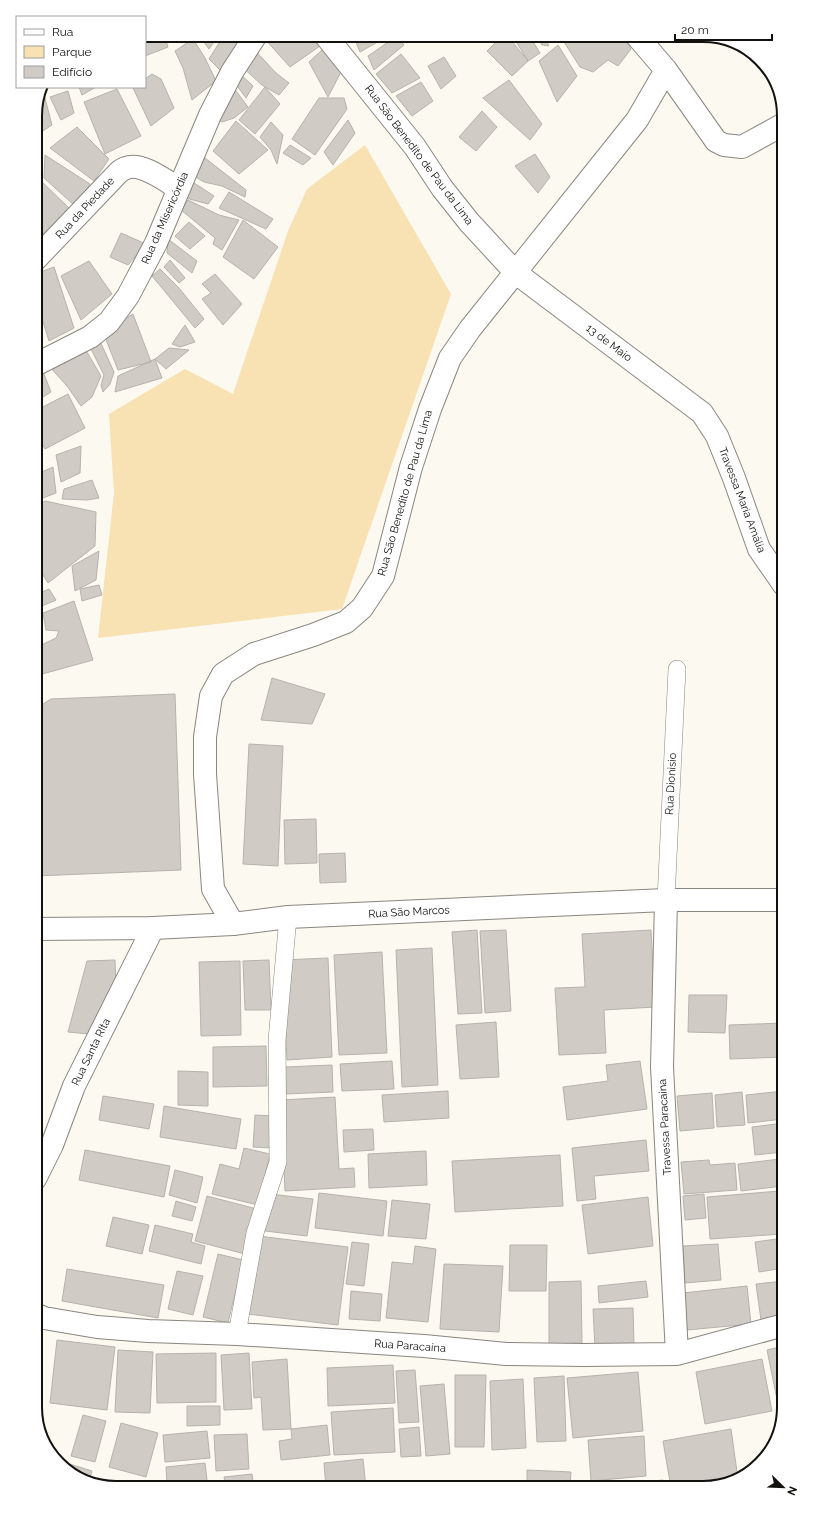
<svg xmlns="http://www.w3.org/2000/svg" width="819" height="1523" font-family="Raleway,sans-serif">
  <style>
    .green { fill: #f8e1b2 }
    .building { fill: #d0ccc5; stroke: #b6b3ac }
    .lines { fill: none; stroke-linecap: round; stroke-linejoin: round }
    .service-casing { stroke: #8a8680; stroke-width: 18 }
    .minor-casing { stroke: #8a8680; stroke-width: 24 }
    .secondary-casing { stroke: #8a8680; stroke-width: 24 }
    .service { stroke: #fff; stroke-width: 17 }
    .minor { stroke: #fff; stroke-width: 22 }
    .secondary { stroke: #fff; stroke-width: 22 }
    .labels { text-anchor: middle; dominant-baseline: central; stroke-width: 3; stroke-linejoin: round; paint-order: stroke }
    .street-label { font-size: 11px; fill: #12110e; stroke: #fff }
    .rim { fill: none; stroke: #12110e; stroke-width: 2 }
  </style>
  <rect width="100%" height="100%" fill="#fcf9f1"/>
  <path class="green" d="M365,145l86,149 -109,315 -244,29 16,-145 -5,-79 76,-45 48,25 55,-163 19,-42z"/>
  <path class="building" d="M158,35h6l4,12 -23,9v-16z
    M199,35h20l-10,14z
    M224,35h7l10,12 -19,25 -13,-13z
    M267,35h46l7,11 -30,21 -26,-29z
    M353,35h37l-30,17z
    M503,35h4l21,26 -16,15 -25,-25z
    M512,35h17l11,18 -12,8z
    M535,35h9l5,11 -7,-1z
    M574,35h48l9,14 -13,17 -10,-6 -15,12 -13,-5 -16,-25z
    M397,36l7,9 -30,25 -6,-14z
    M193,39l12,19 11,23 -24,19 -9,-32 -8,-17z
    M558,45l19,31 -20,26 -18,-41z
    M252,47l24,26 13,10 -10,12 -17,-10 -21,-19z
    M323,49l18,23 -13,25 -19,-35z
    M401,54l19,24 -28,15 -16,-19z
    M444,57l12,19 -15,13 -13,-23z
    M238,72l15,14 -7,12 -13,-18z
    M152,74l9,5 13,29 -23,18 -18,-38 2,-1h10v-8z
    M509,80l33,44 -12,16 -47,-42z
    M421,82l12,19 -21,15 -16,-20z
    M230,83l18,24 -14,11 -12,4 -8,-5z
    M41,87h1l10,38 -17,11v-26z
    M79,87h17l-14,8z
    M265,87l15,17 -25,30 -16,-14z
    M117,89l24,47 -36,18 -21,-52z
    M68,91l6,22 -13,7 -11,-23z
    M319,98h25l3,11 -32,46 -23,-16z
    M482,111l15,16 -21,24 -17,-14z
    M348,120l7,13 -22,32 -9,-13z
    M236,121l32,29 -29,24 -26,-23z
    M271,122l12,13 -6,29 -6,-14 -11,-13z
    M77,127l32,32 -15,22 -44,-33z
    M290,145l21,13 -8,7 -20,-12z
    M535,154l15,23 -12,16 -23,-27z
    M45,155l45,29 -15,22 -31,-28z
    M205,158l41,32 -1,7 -23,-11 -18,-4 -10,-6z
    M38,178l32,31 -27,25 -8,-14v-40z
    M188,179l26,17 -6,8 -26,-7z
    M229,192l44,27 -7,10 -47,-21z
    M188,200l31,15 20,5 -17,30 -9,-6 2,-6 -34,-28z
    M243,220l35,27 -24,32 -31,-22z
    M189,222l16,14 -15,13 -15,-13z
    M121,233l25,11 -18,21 -18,-8z
    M168,239l29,22 -5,12 -25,-20z
    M170,260l15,18 -6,5 -15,-16z
    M89,261l23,33 -31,26 -20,-44z
    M54,267l20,61 -25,13 -14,-45v-22z
    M160,269l19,19 25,31 -9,9 -43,-52z
    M215,274l27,30 -19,21 -21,-26 9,-6 -9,-9z
    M133,314l18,48 -33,8 -15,-38z
    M35,324l7,21 -7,3z
    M185,325l10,17 -15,5 -8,-3z
    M99,339l15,33 -4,12 -7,8 -2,-7 3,-10 -16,-32z
    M81,342l20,34 -9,21 -11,9 -14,-20 -19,-21z
    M169,348l20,2 -23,19 -11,-10z
    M155,359l7,19 -47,14 3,-16z
    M42,369l9,23 -16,10v-29z
    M68,394l17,34 -40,21 -10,-19v-19z
    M81,446l-1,27 -19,9 -5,-27z
    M53,467l3,26 -21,8v-26z
    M92,480l7,18 -12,2 -25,-1 2,-10z
    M45,501l51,11 -1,34 -47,37 -13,-21v-55z
    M99,551l-3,29 -21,11 -3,-25z
    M99,585l3,10 -20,6 -2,-12z
    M49,589l7,11 -21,9v-14z
    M74,601l19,59 -58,16v-28l21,-10 3,-7 -13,-1 -3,-17z
    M272,678l53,16 -13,30 -51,-4z
    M175,694l6,176 -146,6v-167l16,-10z
    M249,744l34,2 -5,120 -35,-2z
    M316,819l1,44 -32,1 -1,-44z
    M345,853l1,29 -26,1 -1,-29z
    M477,930l5,83 -24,1 -6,-82z
    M506,930l5,81 -26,2 -5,-82z
    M651,930l4,77 -51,3 2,43 -47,2 -4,-67 30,-1 -3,-53z
    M432,948l6,137 -36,2 -6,-137z
    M382,952l5,101 -48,2 -5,-100z
    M328,958l4,99 -45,3 -5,-100z
    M115,960l1,27 -16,48 -32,-3 19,-71z
    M269,960l2,50h-26l-2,-49z
    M240,961l1,74 -40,1 -2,-74z
    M689,995h38l-2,38 -37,-1z
    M496,1022l3,55 -39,2 -4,-54z
    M784,1023v34l-54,2 -1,-34z
    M266,1046l1,40 -54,1v-40z
    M392,1061l2,28 -52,2 -2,-27z
    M640,1061l7,48 -80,11 -4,-33 45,-6 -2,-16z
    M332,1065l1,27 -47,2 -1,-27z
    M178,1071l30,1v34l-30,-1z
    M448,1091l1,27 -65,4 -2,-27z
    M784,1091v28l-36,4 -2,-28z
    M742,1092l3,33 -28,2 -2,-32z
    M712,1093l2,35 -34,3 -3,-35z
    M103,1096l51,8 -5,25 -50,-9z
    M335,1097l4,72 15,-1 1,19 -70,4 -4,-91z
    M164,1106l77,13 -5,30 -76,-12z
    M255,1115l18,1 -2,32 -18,-1z
    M784,1123v29l-29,3 -3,-28z
    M373,1129l1,21 -30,2 -1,-22z
    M646,1140l3,31 -55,5 2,23 -19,2 -5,-53z
    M244,1148l26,6 -12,51 -46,-11 8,-30 19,5z
    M85,1150l85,16 -6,31 -85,-17z
    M426,1151l1,34 -58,3 -1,-34z
    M560,1155l3,51 -108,6 -3,-51z
    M780,1159l3,27 -42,5 -3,-27z
    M709,1160l1,5 25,-2 2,27 -53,4 -3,-32z
    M175,1170l28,7 -6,26 -28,-8z
    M779,1191l3,43 -72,5 -3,-42z
    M319,1193l68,8 -4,35 -68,-8z
    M270,1194l43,5 -6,37 -42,-5z
    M704,1194l2,24 -21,2 -2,-24z
    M207,1196l50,13 -12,45 -50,-13z
    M648,1197l5,49 -65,8 -6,-49z
    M392,1200l38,4 -4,35 -38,-3z
    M176,1201l20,6 -4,14 -20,-5z
    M113,1217l36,8 -7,29 -36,-8z
    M155,1225l38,9 -2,8 14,4 -4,18 -52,-13z
    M258,1236l90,11 -10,78 -90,-11z
    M784,1238v30l-25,4 -4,-30z
    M352,1242l17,2 -5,42 -18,-2z
    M718,1244l3,36 -36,3 -2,-37z
    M510,1245h37l-1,46h-37z
    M415,1246l21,3 -8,73 -42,-4 6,-56 21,2z
    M218,1254l25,6 -15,63 -25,-6z
    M444,1264l59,2 -4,66 -59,-3z
    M67,1269l97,16 -6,33 -96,-17z
    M177,1271l26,5 -10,39 -25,-6z
    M581,1281l1,62 -33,1v-62z
    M646,1281l2,16 -49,6 -1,-17z
    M784,1281v36l-23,3 -5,-36z
    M747,1286l4,38 -64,6 -4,-37z
    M351,1291l31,3 -2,27 -31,-2z
    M633,1308l1,38 -39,2 -2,-39z
    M57,1340l58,7 -8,63 -57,-7z
    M784,1346v62l-2,5 -2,1 -13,-64z
    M118,1350l35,2 -3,61 -35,-1z
    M216,1353v49l-59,1 -1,-49z
    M249,1353l3,56 -28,1 -3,-55z
    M287,1359l4,70 -28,1 -2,-33 -7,1 -2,-36z
    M762,1359l10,52 -67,13 -9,-52z
    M393,1365l2,38 -67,3 -1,-38z
    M415,1370l4,52 -20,1 -3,-52z
    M638,1372l5,59 -70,7 -6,-60z
    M455,1375h31l-2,72h-29z
    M564,1376l2,65 -29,1 -3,-64z
    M523,1379l3,69 -34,2 -2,-69z
    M444,1384l6,70 -24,2 -6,-70z
    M187,1406h33v19l-33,1z
    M393,1408l2,44 -61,3 -3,-43z
    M83,1415l23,6 -11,41 -24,-6z
    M121,1423l37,10 -12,44 -37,-10z
    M327,1425l3,30 -49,5 -2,-19 13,-2 -1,-10z
    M419,1427l2,29 -20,1 -2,-28z
    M731,1429l7,50 -3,3 -31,6h-33l-8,-47z
    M207,1431l3,27 -45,4 -2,-27z
    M247,1434l2,35 -33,2 -2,-36z
    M644,1436l2,40 -55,5 -3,-41z
    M363,1459l3,29h-40l-2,-25z
    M60,1461l32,10 -3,10 -18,-7z
    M205,1463l3,25h-60v-3l19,-2 -1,-16z
    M527,1470l44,2 -1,16h-43z
    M252,1474l2,14h-28l-2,-11z
    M98,1478l38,10h-26l-13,-5z
    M663,1480v8h-32l-1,-5z"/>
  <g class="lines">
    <defs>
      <path id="service" d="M666,900l11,-231
        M237,1334l18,-101 23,-71 -1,-122 11,-123"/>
      <path id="minor" d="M325,35l90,112 27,41 27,34 47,51 186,140 15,23 17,42 25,71 25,36
        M636,35l30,35
        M35,260l83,-87c2,-2 5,-4 8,-5 16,-6 40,13 53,21
        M35,365l55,-28 19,-15 19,-26 28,-53 54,-128 22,-43 24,-37
        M666,900l-4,167 15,287
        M233,924l-20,-35 -8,-115v-37l6,-41 12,-22 31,-20 59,-19 33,-13 16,-14 21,-32 28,-109 19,-58 20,-51 20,-29 167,-209 29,-50 50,71 8,4 18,2 42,-23
        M35,1179l17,-34 22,-59 79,-158
        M35,1314l9,4 53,9 51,4 89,3 187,12 82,8 77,1 94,-1 107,-29"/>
      <path id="secondary" d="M35,929l118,-1 80,-4 55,-7 378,-17h118"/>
    </defs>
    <use href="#service" class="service-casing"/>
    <use href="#minor" class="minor-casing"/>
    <use href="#secondary" class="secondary-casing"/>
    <use href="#service" class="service"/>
    <use href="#minor" class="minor"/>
    <use href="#secondary" class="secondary"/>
  </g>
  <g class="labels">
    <g class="street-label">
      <text transform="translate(419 155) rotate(53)">Rua São Benedito de Pau da Lima</text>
      <text transform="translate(85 208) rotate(-47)">Rua da Piedade</text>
      <text transform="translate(165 218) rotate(-66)">Rua da Misericórdia</text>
      <text transform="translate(609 343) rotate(37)">13 de Maio</text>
      <text transform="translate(405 493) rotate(-74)">Rua São Benedito de Pau da Lima</text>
      <text transform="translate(742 500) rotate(69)">Travessa Maria Amália</text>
      <text transform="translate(671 784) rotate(-87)">Rua Dionisio</text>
      <text transform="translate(409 912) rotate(-3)">Rua São Marcos</text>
      <text transform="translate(91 1052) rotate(-64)">Rua Santa RIta</text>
      <text transform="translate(665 1127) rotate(-93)">Travessa Paracaina</text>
      <text transform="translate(410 1346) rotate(4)">Rua Paracaína</text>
    </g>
  </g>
  <path d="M0 0H819V1523H0ZM116 42H703A74 74 0 0 1 777 116V1407A74 74 0 0 1 703 1481H116A74 74 0 0 1 42 1407V116A74 74 0 0 1 116 42Z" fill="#fff" fill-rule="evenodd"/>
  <path class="rim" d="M116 42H703A74 74 0 0 1 777 116V1407A74 74 0 0 1 703 1481H116A74 74 0 0 1 42 1407V116A74 74 0 0 1 116 42Z"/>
  <rect x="16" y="16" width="130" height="72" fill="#ffffff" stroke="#a0a09f"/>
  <rect x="24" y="29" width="20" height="6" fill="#ffffff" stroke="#a0a09f"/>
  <text x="52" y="36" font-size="12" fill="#12110e">Rua</text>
  <rect x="24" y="46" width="20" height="12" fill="#f8e1b2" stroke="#a0a09f"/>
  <text x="52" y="56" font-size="12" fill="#12110e">Parque</text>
  <rect x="24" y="66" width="20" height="12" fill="#d0ccc5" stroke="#a0a09f"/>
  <text x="52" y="76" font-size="12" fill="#12110e">Edifício</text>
  <g transform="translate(783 1487) rotate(113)" stroke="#ffffff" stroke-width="3" paint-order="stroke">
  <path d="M0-3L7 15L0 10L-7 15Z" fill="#12110e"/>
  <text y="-6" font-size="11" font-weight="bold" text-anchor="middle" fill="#12110e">N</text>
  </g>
  <path d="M675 34v6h97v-6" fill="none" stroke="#12110e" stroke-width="2"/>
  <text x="681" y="34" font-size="12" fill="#12110e" stroke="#ffffff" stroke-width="3" paint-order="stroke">20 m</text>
</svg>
